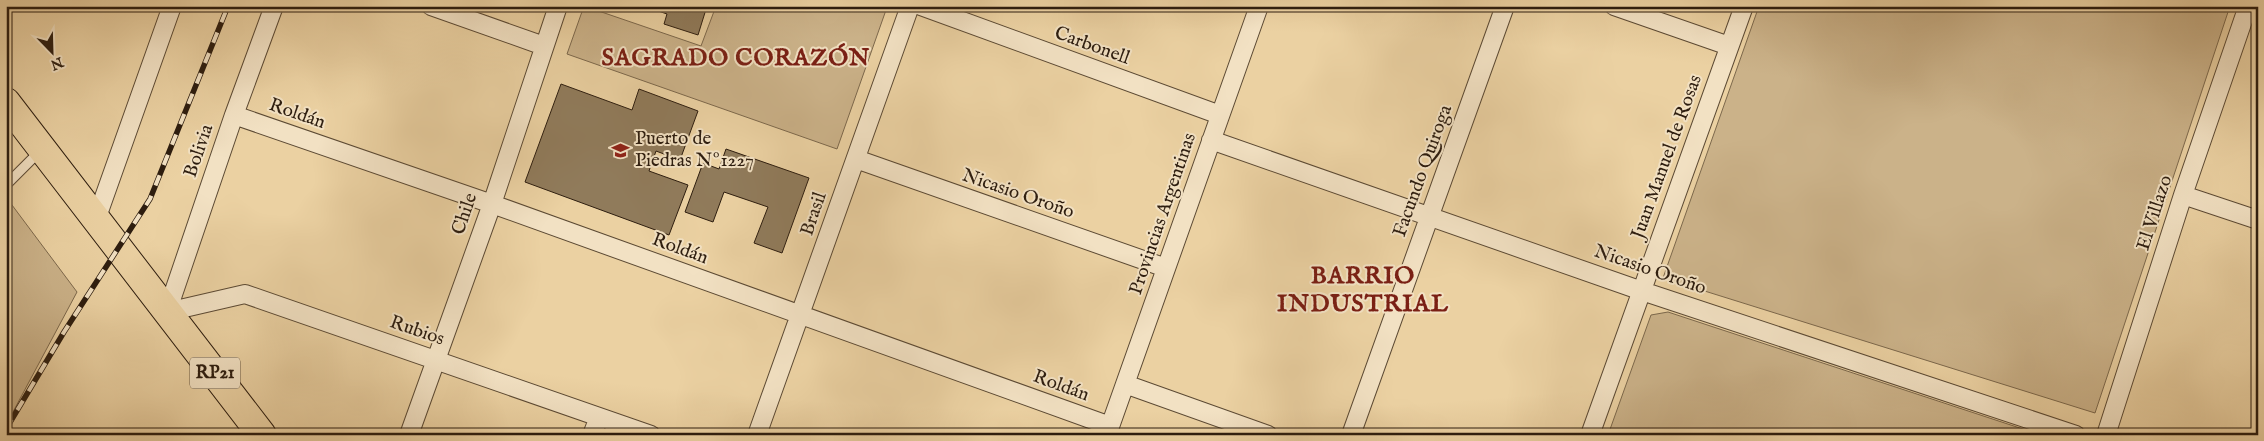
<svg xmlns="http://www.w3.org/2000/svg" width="2264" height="441" font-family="'IM FELL English',serif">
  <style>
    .green { fill: #cbb289; stroke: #7c684c }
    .building { fill: #907b5b; stroke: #2d1d0f }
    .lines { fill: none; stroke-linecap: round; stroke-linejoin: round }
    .lane-casing { stroke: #5c4a34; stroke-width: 11 }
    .street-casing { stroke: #5c4a34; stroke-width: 20 }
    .primary-casing { stroke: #2d1d0f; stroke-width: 30 }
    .lane { stroke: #f2e1c3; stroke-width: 9 }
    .street { stroke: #f2e1c3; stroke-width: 18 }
    .primary { stroke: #ebd1a2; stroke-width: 28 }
    .rail-casing { stroke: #2d1d0f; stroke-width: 5.5 }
    .rail { stroke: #f2e1c3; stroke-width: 4; stroke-dasharray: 11; stroke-linecap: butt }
    .labels { text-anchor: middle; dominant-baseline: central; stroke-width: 4; stroke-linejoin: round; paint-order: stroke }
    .shield { fill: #f2e1c3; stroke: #685845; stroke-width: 1 }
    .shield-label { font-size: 18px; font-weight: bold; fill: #2d1d0f }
    .street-label { font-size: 19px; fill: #2d1d0f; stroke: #f2e1c3 }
    .poi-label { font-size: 19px; fill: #2d1d0f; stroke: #f2e1c3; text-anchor: start }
    .district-label { font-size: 24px; font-weight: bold; letter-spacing: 1px; fill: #7a1f14; stroke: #f2e1c3 }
  </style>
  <rect width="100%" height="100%" fill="#ebd1a2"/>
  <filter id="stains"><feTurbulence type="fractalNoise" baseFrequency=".004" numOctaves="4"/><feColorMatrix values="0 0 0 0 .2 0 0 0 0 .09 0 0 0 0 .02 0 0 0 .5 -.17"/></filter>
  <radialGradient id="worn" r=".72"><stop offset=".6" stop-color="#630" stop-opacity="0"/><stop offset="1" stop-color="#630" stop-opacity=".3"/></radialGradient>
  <path class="green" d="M584,6l117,40 15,-40h160l10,4 -49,139 -270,-95z
    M1759,6h471l-135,407 -432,-135z
    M6,197l71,95 -71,133z
    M1668,312l373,123h-433l43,-120z"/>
  <path class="building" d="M644,6h63l-9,29 -34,-11 3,-10z
    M561,84l71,26 7,-21 59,22 -18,49 -24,-9 -7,20 39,14 -19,50 -144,-53z
    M726,149l83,29 -27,75 -28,-10 14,-36 -44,-15 -11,30 -28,-10 18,-49 16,6z"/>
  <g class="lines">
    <defs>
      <path id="lane" d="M6,185l33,-33"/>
      <path id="street" d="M431,6l113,40
        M921,6l299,109
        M1614,6l115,40
        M234,115l258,89 618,222
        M1211,140l431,151 434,144
        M856,159l310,109
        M2183,195l75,25
        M97,217l75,-211
        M167,312l78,-18 406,141
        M167,312l67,-197 40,-109
        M1125,384l143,51
        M409,435l83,-231 66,-198
        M592,435l7,-18
        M757,435l153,-429
        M1107,435l152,-429
        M1351,435l154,-429
        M1590,435l154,-429
        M2106,435l77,-240 65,-189"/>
      <path id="primary" d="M6,102l256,333"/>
    </defs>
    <use href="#lane" class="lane-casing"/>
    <use href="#street" class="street-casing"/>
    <use href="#primary" class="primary-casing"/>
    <use href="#lane" class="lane"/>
    <use href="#street" class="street"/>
    <use href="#primary" class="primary"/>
    <defs>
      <path id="rail" d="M6,429l58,-97 86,-133 78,-193"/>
    </defs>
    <use href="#rail" class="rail-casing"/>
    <use href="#rail" class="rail"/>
  </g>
  <defs>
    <symbol id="school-bare" viewBox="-9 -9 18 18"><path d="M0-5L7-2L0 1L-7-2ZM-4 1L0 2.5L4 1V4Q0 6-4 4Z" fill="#8f2418" stroke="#f2e1c3" stroke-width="2.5" paint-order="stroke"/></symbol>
  </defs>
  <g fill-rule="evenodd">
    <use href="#school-bare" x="608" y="138" width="25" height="25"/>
  </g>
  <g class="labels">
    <rect class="shield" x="190" y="357.5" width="50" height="31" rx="4"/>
    <g class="shield-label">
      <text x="215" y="373">RP21</text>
    </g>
    <g class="street-label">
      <text transform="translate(1092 46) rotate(20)">Carbonell</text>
      <text transform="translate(297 114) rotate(19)">Roldán</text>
      <text transform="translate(199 151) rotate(-71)">Bolivia</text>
      <text transform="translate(1667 157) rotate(-70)">Juan Manuel de Rosas</text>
      <text transform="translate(1423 171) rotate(-70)">Facundo Quiroga</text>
      <text transform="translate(1018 194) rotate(19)">Nicasio Oroño</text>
      <text transform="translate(2155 213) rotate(-72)">El Villazo</text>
      <text transform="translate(465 214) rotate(-71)">Chile</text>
      <text transform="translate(814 214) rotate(-71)">Brasil</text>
      <text transform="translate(1163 214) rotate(-71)">Provincias Argentinas</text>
      <text transform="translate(680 249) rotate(20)">Roldán</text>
      <text transform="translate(1650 270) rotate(19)">Nicasio Oroño</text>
      <text transform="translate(417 331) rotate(19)">Rubios</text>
      <text transform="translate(1061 386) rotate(20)">Roldán</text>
    </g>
    <g class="poi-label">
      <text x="635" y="139">Puerto de<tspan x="635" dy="22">Piedras Nº1227</tspan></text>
    </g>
    <g class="district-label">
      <text x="736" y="58">SAGRADO CORAZÓN</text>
      <text x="1363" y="276">BARRIO<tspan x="1363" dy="28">INDUSTRIAL</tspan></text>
    </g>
  </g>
  <rect width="2264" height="441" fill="none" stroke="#ebd1a2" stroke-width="25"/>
  <rect x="8" y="8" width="2249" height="426" fill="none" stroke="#2d1d0f" stroke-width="2.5"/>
  <rect x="12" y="12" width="2239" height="416" fill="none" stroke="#2d1d0f"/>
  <g transform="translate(52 52) rotate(157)" stroke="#f2e1c3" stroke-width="4" paint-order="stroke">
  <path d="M0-4L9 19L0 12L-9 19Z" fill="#2d1d0f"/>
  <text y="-8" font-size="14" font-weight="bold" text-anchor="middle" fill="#2d1d0f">N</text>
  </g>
  <rect width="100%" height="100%" filter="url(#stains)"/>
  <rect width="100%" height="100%" fill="url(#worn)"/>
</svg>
